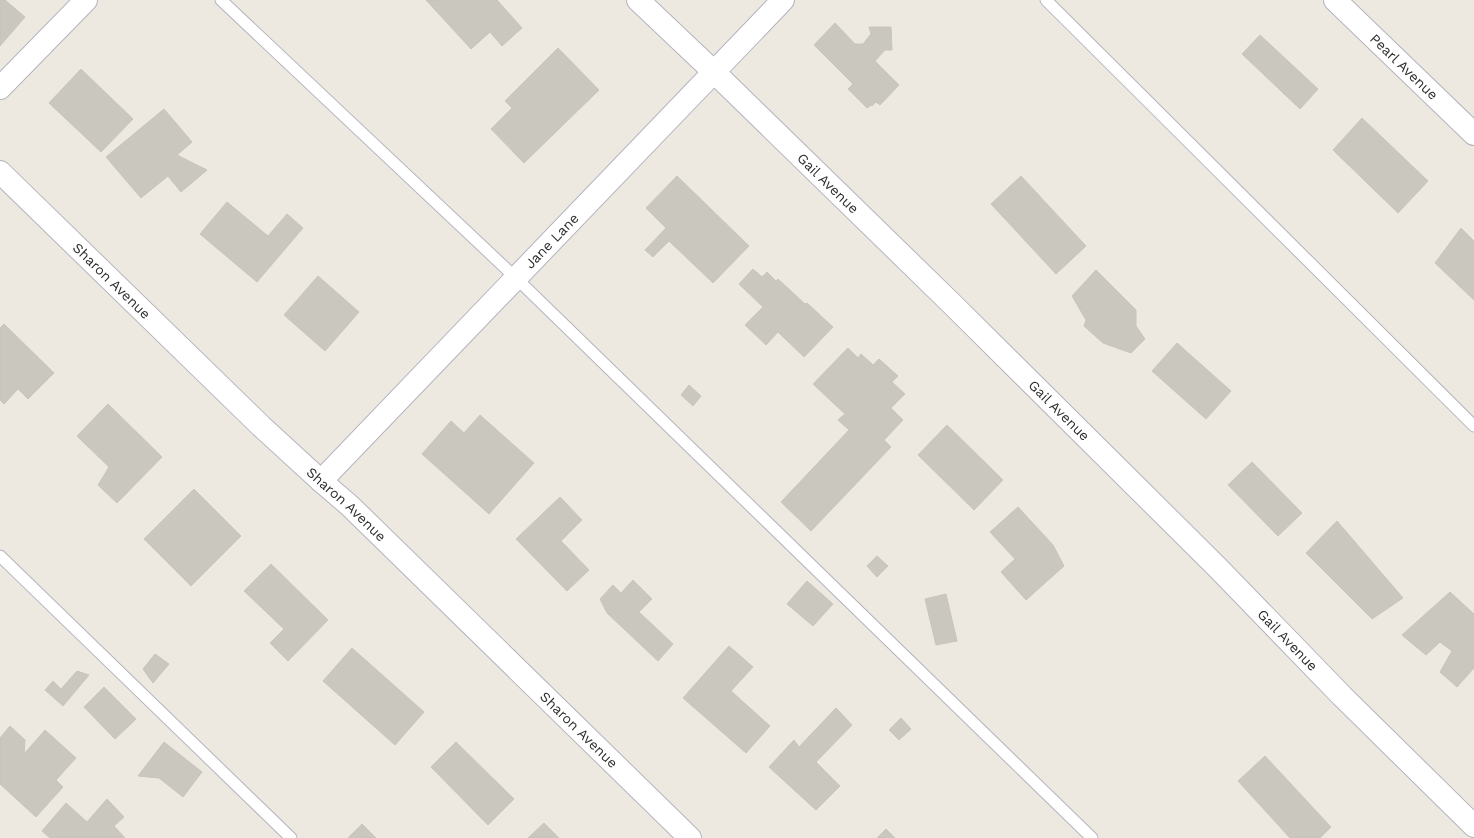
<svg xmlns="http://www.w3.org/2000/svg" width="1474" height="838" font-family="'Work Sans',sans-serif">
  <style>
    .building { fill: #c9c7be; stroke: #c8c5ba }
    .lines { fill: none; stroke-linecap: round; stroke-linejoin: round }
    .lane-casing { stroke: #b4b4bf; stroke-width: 13 }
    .street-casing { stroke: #b4b4bf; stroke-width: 24 }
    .lane { stroke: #fff; stroke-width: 11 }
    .street { stroke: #fff; stroke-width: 22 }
    .labels { text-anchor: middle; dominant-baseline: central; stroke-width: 3.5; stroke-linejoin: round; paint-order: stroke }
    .street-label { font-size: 14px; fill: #2d2d2d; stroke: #fff }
  </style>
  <rect width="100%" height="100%" fill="#ede9e0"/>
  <path class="building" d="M0,0h5l20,17 -25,29z
    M426,0h71l25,28 -20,18 -12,-14 -19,17z
    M835,23l20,21h8l8,-10 -2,-7h22l1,23h-7l-10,11 24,24 -19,20 -4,-3 -4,4 -1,-1 -4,3 -19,-19 5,-5 -39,-39z
    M1260,35l58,54 -18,20 -58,-55z
    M558,48l41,42 -75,73 -33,-34 21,-21 -7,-7z
    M81,69l52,50 -32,33 -52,-49z
    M164,109l28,33 -15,13 30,15 -26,22 -13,-16 -27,22 -35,-41z
    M1362,118l66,63 -30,32 -65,-63z
    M677,176l72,70 -36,37 -44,-42 -16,16 -8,-7 21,-22 -20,-20z
    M1021,176l65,70 -30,28 -65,-70z
    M227,202l41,34 19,-22 16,14 -46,54 -57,-48z
    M1461,228l13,13v59l-39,-37z
    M753,269l9,8 5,-5 9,9 2,-2 27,25 2,-1 26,24 -29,30 -26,-25 -12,13 -21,-20 18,-18 -24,-23z
    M1096,270l40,40v16l9,13 -14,14 -28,-10 -19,-17 2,-6 -14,-24z
    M318,276l41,36 -34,39 -41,-36z
    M4,324l50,49 -26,26 -10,-10 -14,15 -4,-4v-72z
    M1177,343l54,48 -25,28 -54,-48z
    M848,348l10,10 3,-4 12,11 6,-6 19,17 -6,6 13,12 -14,14 12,12 -19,20 7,7 -80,84 -30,-29 68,-72 -11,-10 7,-6 -32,-30z
    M689,385l12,11 -8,10 -12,-11z
    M108,404l54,53 -45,46 -19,-18 11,-18 -32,-31z
    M480,415l54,48 -45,51 -67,-60 29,-33 13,12z
    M947,425l56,55 -29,30 -56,-55z
    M1252,462l50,51 -24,23 -50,-51z
    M194,489l47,47 -50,50 -47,-47z
    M560,497l22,23 -21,21 28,29 -22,21 -51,-52z
    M1018,507l35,38 11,21 -38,34 -25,-28 14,-13 -25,-27z
    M1337,521l66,77 -31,21 -66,-66z
    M877,556l11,10 -11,11 -10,-11z
    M271,564l57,56 -40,41 -18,-18 14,-14 -40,-38z
    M633,580l19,19 -13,13 34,32 -15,17 -51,-48 -7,-14 13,-14 8,8z
    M807,581l26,23 -20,22 -26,-22z
    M1450,592l24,22v54l-17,19 -17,-15 12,-21 -12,-9 -14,13 -24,-20z
    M946,594l11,47 -21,4 -11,-46z
    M729,646l24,21 -22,24 39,35 -24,27 -63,-55z
    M352,648l72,64 -29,33 -72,-64z
    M155,654l14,10 -16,19 -10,-14z
    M77,671l12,4 -26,31 -18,-16 8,-9 8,8z
    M104,687l32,32 -21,20 -31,-32z
    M836,708l16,17 -36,37 24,24 -24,24 -47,-43 25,-27 5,7z
    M901,718l10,11 -12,11 -10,-10z
    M10,726l15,14 -1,14 21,-24 31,28 -20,22 7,7 -27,30 -36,-33v-46z
    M164,742l38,30 -19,25 -24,-19 -21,-2z
    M456,742l58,57 -26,26 -57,-58z
    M1265,756l66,71 -11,11h-30l-52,-57z
    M107,799l17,18 -10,9 11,12h-75l-8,-7 24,-28 21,19z
    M544,823l15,15h-31z
    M362,824l14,14h-28z
    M886,829l9,9h-18z"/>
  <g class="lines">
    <defs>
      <path id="lane" d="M221,0l295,278 576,560
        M1046,0l428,426
        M0,556l291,282"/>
      <g id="street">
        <path id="s1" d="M638,0l76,72 238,232 266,264 124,128 132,130"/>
        <path id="s2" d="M1335,0l139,134"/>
        <path d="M0,88l86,-88"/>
        <path id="s3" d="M0,172l261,254 60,55 28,24 341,333"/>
        <path id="s4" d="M321,481l462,-481"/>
      </g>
    </defs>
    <use href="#lane" class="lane-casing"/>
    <use href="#street" class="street-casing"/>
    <use href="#lane" class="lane"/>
    <use href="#street" class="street"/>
  </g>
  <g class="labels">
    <g class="street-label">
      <text stroke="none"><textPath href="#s2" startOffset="96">Pearl Avenue</textPath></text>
      <text stroke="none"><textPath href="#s1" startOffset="264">Gail Avenue</textPath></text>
      <text stroke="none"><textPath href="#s4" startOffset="333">Jane Lane</textPath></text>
      <text stroke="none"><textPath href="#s3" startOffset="156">Sharon Avenue</textPath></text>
      <text stroke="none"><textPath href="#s1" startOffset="588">Gail Avenue</textPath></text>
      <text stroke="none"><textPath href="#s3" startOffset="480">Sharon Avenue</textPath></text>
      <text stroke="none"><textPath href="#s1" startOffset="912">Gail Avenue</textPath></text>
      <text stroke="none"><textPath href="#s3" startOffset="804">Sharon Avenue</textPath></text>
    </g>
  </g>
</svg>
